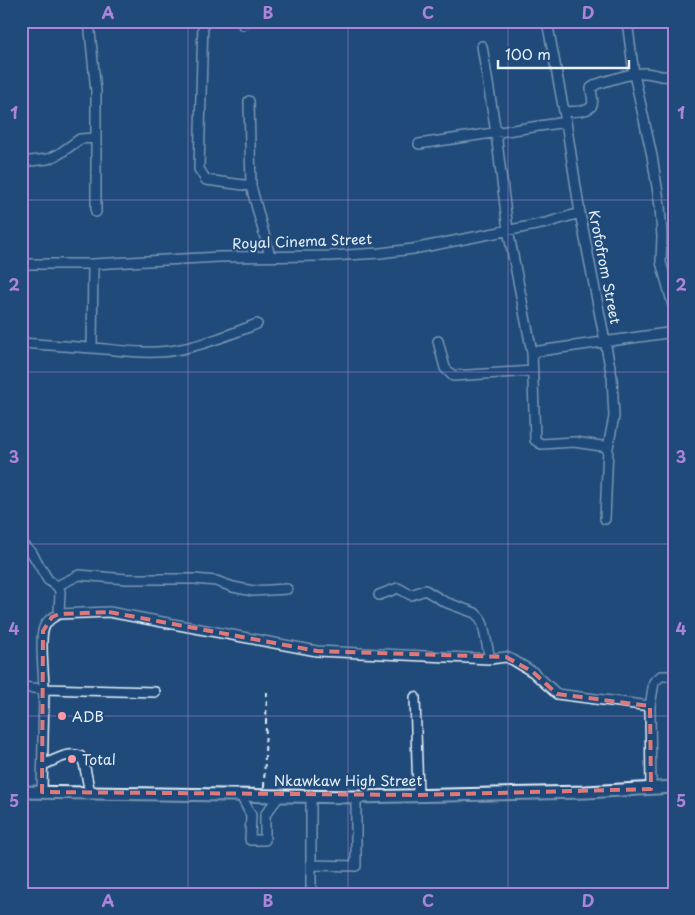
<svg xmlns="http://www.w3.org/2000/svg" width="695" height="915" font-family="'Playpen Sans',sans-serif">
  <style>
    .lines { fill: none; stroke-linecap: round; stroke-linejoin: round }
    .minor-casing { stroke: #e8f1f8; stroke-width: 12 }
    .major-casing { stroke: #e8f1f8; stroke-width: 15 }
    .path { stroke: #e8f1f8; stroke-width: 2; stroke-dasharray: 5 4; stroke-linecap: butt }
    .minor { stroke: #1f4a7a; stroke-width: 9 }
    .major { stroke: #1f4a7a; stroke-width: 11 }
    .marked { fill: none; stroke: #dd787b; stroke-width: 4; stroke-dasharray: 10 6; stroke-linejoin: round }
    .grid { fill: none; stroke: #ac85d9; stroke-width: 1; stroke-opacity: 0.55 }
    .poi-dot { fill: #ff9aa2; stroke: #1f4a7a; stroke-width: 2 }
    .labels { text-anchor: middle; dominant-baseline: central; stroke-width: 4; stroke-linejoin: round; paint-order: stroke }
    .street-label { font-size: 14px; fill: #e8f1f8; stroke: #1f4a7a }
    .poi-label { font-size: 14px; fill: #e8f1f8; stroke: #1f4a7a; text-anchor: start }
    .neatline { fill: none; stroke: #ac85d9; stroke-width: 2 }
    .grid-label { font-size: 16px; text-anchor: middle; font-weight: bold; fill: #ac85d9 }
  </style>
  <rect width="100%" height="100%" fill="#1f4a7a"/>
  <filter id="ink" filterUnits="userSpaceOnUse"><feTurbulence type="fractalNoise" baseFrequency=".02" numOctaves="2"/><feDisplacementMap in="SourceGraphic" scale="10" xChannelSelector="R" yChannelSelector="G"/><feConvolveMatrix kernelMatrix="1 2 1 2 8 2 1 2 1" color-interpolation-filters="sRGB"/></filter>
  <g filter="url(#ink)">
    <g class="lines">
      <defs>
        <path id="minor" d="M89,21l7,71v120
          M203,21l-4,148 7,11 45,6
          M547,21l19,101 14,91 32,164 2,40 -6,30 -3,72
          M627,21l7,53 18,82 8,50 2,31 -1,25 13,47
          M243,25v-4
          M482,46l14,87 12,97 24,122 3,88 6,4 33,-2 34,5
          M249,101l2,85 19,70
          M564,112c7,-1 25,1 28,-7 2,-4 -1,-12 -1,-17l6,-4c15,-4 31,-11 46,-11 11,-1 21,8 31,0
          M419,144l147,-22
          M21,162l27,-3 11,-5 21,-15 15,-1
          M21,264h72l126,-7 111,-1 50,-3 33,-4 133,-26 34,-10
          M438,341l7,27 8,8 80,-5
          M21,343l71,5 1,-84
          M92,348c27,2 57,7 84,2 28,-5 55,-16 81,-26
          M532,352l142,-20
          M21,544l11,9 16,27 9,6 3,5 -1,23
          M57,586l22,-11 48,4h67l22,2 17,6 20,4 34,-2
          M379,595l19,-7 13,7 14,-5 20,12 30,11 5,5 3,7 7,34
          M21,687l23,2 -2,103
          M155,692l-111,-3c0,-14 -4,-46 -1,-58 2,-9 8,-13 16,-17l50,-2 208,39 173,8 16,-2 7,3 20,12 24,22 93,12
          M415,697l3,98
          M43,765c10,-4 26,-14 37,-9l4,7 6,30
          M651,789l-1,-83 4,-24 7,-6h13
          M240,794l11,21 -1,25h15v-25l15,-20
          M311,795v99
          M311,865l45,1v-69"/>
        <path id="major" d="M21,792l335,5 230,-5 88,-5"/>
      </defs>
      <use href="#minor" class="minor-casing"/>
      <use href="#major" class="major-casing"/>
      <path class="path" d="M264,787l3,-97"/>
      <use href="#minor" class="minor"/>
      <use href="#major" class="major"/>
    </g>
  </g>
  <path d="M0 0H695V915H0ZM109,612l208,39 189,6 27,15 24,22 93,12 1,83 -233,6 -376,-3 1,-161 9,-14 7,-3z" fill="#1f4a7a" fill-opacity=".55" fill-rule="evenodd"/>
  <path class="marked" d="M109,612l208,39 189,6 27,15 24,22 93,12 1,83 -233,6 -376,-3 1,-161 9,-14 7,-3z"/>
  <path class="grid" d="M188,21v873M348,21v873M508,21v873M21,200h653M21,372h653M21,544h653M21,716h653"/>
  <g class="poi-dot">
    <circle cx="62" cy="716" r="5"/>
    <circle cx="72" cy="759" r="5"/>
  </g>
  <g class="labels">
    <g class="street-label">
      <text transform="translate(302 241) rotate(-2)">Royal Cinema Street</text>
      <text transform="translate(605 267) rotate(79)">Krofofrom Street</text>
      <text x="348" y="780">Nkawkaw High Street</text>
    </g>
    <g class="poi-label">
      <text x="72" y="716">ADB</text>
      <text x="82" y="759">Total</text>
    </g>
  </g>
  <rect width="695" height="915" fill="none" stroke="#1f4a7a" stroke-width="55"/>
  <path d="M498 60v8h131v-8" fill="none" stroke="#e8f1f8" stroke-width="2.5"/>
  <text x="505" y="60" font-size="15" fill="#e8f1f8" stroke="#1f4a7a" stroke-width="4" paint-order="stroke">100 m</text>
  <rect x="28" y="28" width="640" height="860" class="neatline"/>
  <g class="grid-label">
    <text x="108" y="19">A</text>
    <text x="268" y="19">B</text>
    <text x="428" y="19">C</text>
    <text x="588" y="19">D</text>
    <text x="14" y="119">1</text>
    <text x="681" y="119">1</text>
    <text x="14" y="291">2</text>
    <text x="681" y="291">2</text>
    <text x="14" y="463">3</text>
    <text x="681" y="463">3</text>
    <text x="14" y="635">4</text>
    <text x="681" y="635">4</text>
    <text x="14" y="807">5</text>
    <text x="681" y="807">5</text>
    <text x="108" y="907">A</text>
    <text x="268" y="907">B</text>
    <text x="428" y="907">C</text>
    <text x="588" y="907">D</text>
  </g>
</svg>
